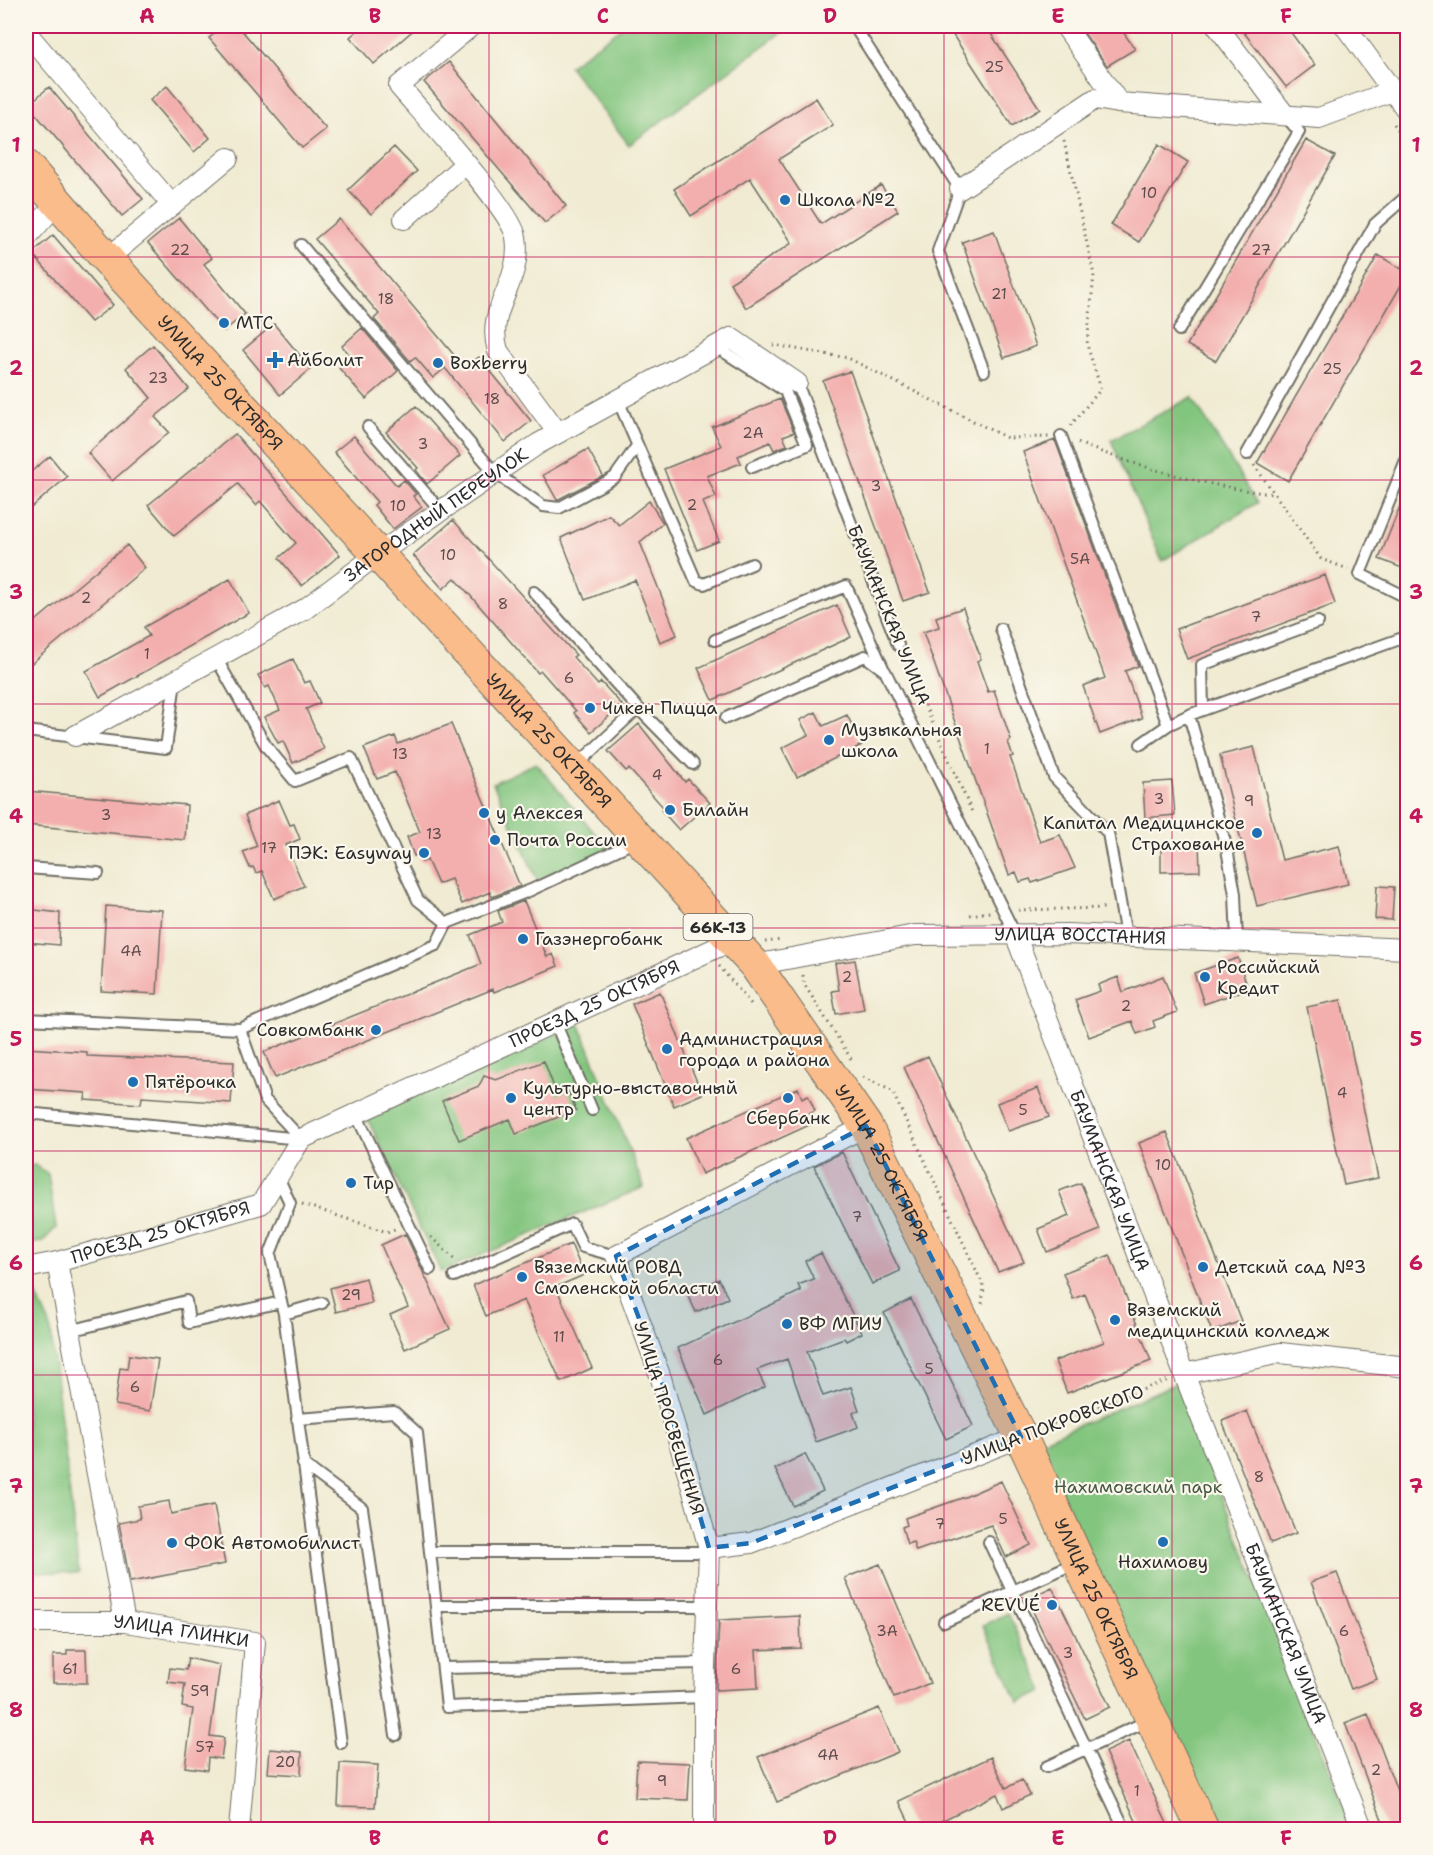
<svg xmlns="http://www.w3.org/2000/svg" width="1433" height="1855" font-family="'Shantell Sans',sans-serif">
  <style>
    .green { fill: #82c57e; stroke: #567854; stroke-width: 1.5 }
    .building { fill: #f3afad }
    .lines { fill: none; stroke-linecap: round; stroke-linejoin: round }
    .lane-casing { stroke: #706e65; stroke-width: 14 }
    .street-casing { stroke: #706e65; stroke-width: 22 }
    .primary-casing { stroke: #706e65; stroke-width: 34 }
    .path { stroke: #706e65; stroke-width: 3; stroke-dasharray: 1.5 4.5; stroke-linecap: butt }
    .lane { stroke: #fff; stroke-width: 10 }
    .street { stroke: #fff; stroke-width: 20 }
    .primary { stroke: #f9bc8a; stroke-width: 32 }
    .marked { fill: #1f6fb2; fill-opacity: 0.2; stroke: #1f6fb2; stroke-width: 4.5; stroke-dasharray: 12 8; stroke-linejoin: round }
    .grid { fill: none; stroke: #c2185b; stroke-width: 1.5; stroke-opacity: 0.55 }
    .poi-dot { fill: #1f6fb2; stroke: #fbf7ec; stroke-width: 2 }
    .labels { text-anchor: middle; dominant-baseline: central; stroke-width: 4.5; stroke-linejoin: round; paint-order: stroke }
    .number-label { font-size: 15px; fill: #5d4c4c }
    .shield { fill: #fbf7ec; stroke: #696865; stroke-width: 1.5 }
    .shield-label { font-size: 16px; font-weight: bold; fill: #2b2b2b }
    .poi-label { font-size: 18px; fill: #2b2b2b; stroke: #fbf7ec; text-anchor: start }
    .street-label { font-size: 18px; fill: #2b2b2b; stroke: #fbf7ec }
    .park-label { font-size: 18px; fill: #455944; stroke: #fbf7ec }
    .neatline { fill: none; stroke: #c2185b; stroke-width: 2 }
    .grid-label { font-size: 20px; text-anchor: middle; font-weight: bold; fill: #c2185b }
  </style>
  <rect width="100%" height="100%" fill="#fbf7ec"/>
  <filter id="ink" filterUnits="userSpaceOnUse"><feTurbulence type="fractalNoise" baseFrequency=".0167" numOctaves="2"/><feDisplacementMap in="SourceGraphic" scale="12" xChannelSelector="R" yChannelSelector="G"/><feConvolveMatrix kernelMatrix="1 2 1 2 8 2 1 2 1" color-interpolation-filters="sRGB"/></filter>
  <filter id="wash" filterUnits="userSpaceOnUse"><feTurbulence type="fractalNoise" baseFrequency=".008" numOctaves="4" result="noise"/><feDisplacementMap in="SourceGraphic" scale="24" xChannelSelector="R" yChannelSelector="G"/><feGaussianBlur stdDeviation="1.35" result="paint"/><feColorMatrix in="noise" values="0 0 0 0 0 0 0 0 0 0 0 0 0 0 0 0 0 1.4 0 .05"/><feComposite in="paint" operator="in"/></filter>
  <g filter="url(#wash)">
    <rect width="100%" height="100%" fill="#f0ebd2"/>
    <path class="green" d="M624,26h166l-161,119 -60,-79z
      M1192,397l65,106 -95,58 -51,-121z
      M536,763l77,92 -73,31 -47,-103z
      M579,1023l65,164 -203,85 -74,-154z
      M35,1165l13,9 8,54 -14,14 -16,2v-78z
      M36,1294l14,31 29,248 -53,-1v-276z
      M1177,1383l176,446h-137l-179,-386z
      M1008,1613l36,78 -26,11 -35,-77z"/>
    <g id="blocks">
      <path class="building" d="M224,26h14l88,103 -24,19 -93,-110z
        M363,26h55l-44,38 -24,-27z
        M947,26h39l54,83 -28,17z
        M1079,26h40l16,23 -28,17z
        M1239,26h47l29,39 -29,22z
        M449,62l117,144 -21,17 -121,-141z
        M167,86l43,52 -16,14 -44,-52z
        M49,87l94,112 -21,17 -94,-111z
        M816,98l17,27 -54,34 42,65 60,-39 17,26 -152,97 -16,-25 62,-40 -42,-65 -59,38 -17,-27z
        M1306,140l29,16 -119,205 -29,-16z
        M1159,144l29,18 -49,80 -28,-17z
        M394,147l23,24 -46,43 -23,-24z
        M179,218l33,40 -8,6 41,50 -21,17 -76,-88z
        M339,219l126,149 14,-11 52,64 -26,21 -60,-74 -12,10 -18,-21 -5,4 -36,-42 5,-5 -64,-75z
        M994,231l42,115 -32,12 -42,-116z
        M53,235l60,70 -22,17 -59,-69z
        M1378,255l29,17v3l-119,206 -31,-18z
        M274,324l37,45 -31,26 -37,-45z
        M362,328l36,43 -32,28 -27,-31 13,-11 -10,-11z
        M153,345l36,44 -34,28 14,15 -57,49 -24,-28 63,-55 -25,-30z
        M850,371l80,221 -27,9 -80,-220z
        M780,399l14,33 -11,4 4,9 -13,5 -4,-8 -32,14 3,7 -34,13 9,21 -13,5 16,39 -22,9 -33,-81 57,-23 -9,-19z
        M416,406l44,50 -33,28 -11,-14 2,-2 -32,-36z
        M235,434l105,121 -38,31 -23,-28 17,-15 -36,-42 -4,4 -18,-21 -64,52 -26,-31z
        M354,436l43,50 7,-6 12,14 -3,2 9,11 -29,22 -19,-24 3,-3 -43,-50z
        M1055,440l83,226 -13,5 17,47 -42,16 -17,-48 22,-8 -82,-226z
        M588,449l15,27 -46,24 -14,-25z
        M50,456l17,21 -41,35v-36z
        M1407,489v81l-28,-11z
        M649,501l14,22 -23,19 37,93 -17,7 -25,-62 -50,20 -24,-62 48,-23 10,10z
        M453,520l123,135 -3,2 25,28 3,-3 21,23 -31,27 -17,-19 2,-2 -35,-40 -3,2 -83,-95 -12,11 -30,-34z
        M127,545l18,23 -119,100v-39z
        M1325,575l10,29 -148,55 -11,-30z
        M230,579l19,34 -149,84 -14,-26 63,-35 -5,-9z
        M837,605l14,32 -138,63 -15,-32z
        M963,608l18,51 -4,2 11,31 6,-2 17,50 -3,2 5,14 -3,1 30,85 20,-7 15,33 -43,15 -2,-4 -10,3 -4,-10 -7,3 -86,-243 16,-5 -3,-10z
        M293,659l11,24 6,-2 10,22 -14,6 18,40 -31,14 -10,-22 -5,2 -14,-26 16,-7 -11,-24 -4,2 -7,-13z
        M816,712l7,14 24,-11 15,30 -65,32 -15,-29 26,-13 -8,-15z
        M451,724l69,162 -28,11 -2,-5 -28,12 -11,-25 -13,5 -11,-24 -5,2 -4,-8 -4,2 -7,-19 13,-5 -25,-60 -18,7 -13,-31 31,-12 3,8z
        M639,724l46,58 3,-3 22,24 -31,27 -18,-20 3,-2 -35,-39 -3,2 -18,-20z
        M1254,747l28,113 57,-14 9,38 -91,22 -37,-151z
        M1172,781l3,34 -30,3 -2,-35z
        M26,791l161,14 -2,35 -159,-15z
        M279,800l11,25 4,-1 6,15 -14,6 18,41 -30,13 -12,-28 -6,2 -3,-6 -3,1 -7,-16 14,-6 -12,-31z
        M1199,843l1,28 -39,1v-28z
        M1377,886l17,1 -2,33 -17,-1z
        M524,901l23,56 6,-3 5,12 -64,26 -1,-3 -218,89 -11,-26 217,-88 -11,-29 32,-13 -4,-11z
        M106,906l56,4 -5,84 -56,-3z
        M26,909l34,4 -1,32 -33,-3z
        M1238,958l10,31 -44,15 -10,-31z
        M855,960l9,49 -28,5 -4,-23 7,-1 -4,-27z
        M1163,976l14,36 -24,9 2,6 -18,7 -5,-13 -43,16 -14,-37 25,-9 -2,-6 20,-8 5,15z
        M660,992l42,102 -28,12 -42,-102z
        M1341,1000l37,178 -34,7 -37,-178z
        M26,1048l61,4v4l147,6 -3,41 -89,-6 -1,7 -56,-4 1,-7 -60,-4z
        M928,1056l96,206 -26,10 -94,-205z
        M544,1061l13,34 11,-4 8,19 -60,24 -6,-15 -51,21 -17,-39 37,-15 5,-10 12,4z
        M798,1088l4,10 6,-3 7,16 -6,3 5,9 -112,51 -16,-36z
        M1038,1088l11,29 -41,14 -11,-28z
        M1167,1132l74,189 -29,11 -73,-189z
        M842,1152l58,119 -28,13 -58,-118z
        M1081,1183l19,47 -53,22 -9,-23 31,-13 -10,-25z
        M405,1234l45,95 -45,20 -15,-34 18,-8 -27,-62z
        M571,1244l13,31 -28,12 36,81 -31,14 -37,-82 -38,16 -13,-31z
        M821,1253l41,80 -16,8 -2,-3 -37,14 16,44 28,-9 8,23 -6,3 5,14 -42,15 -29,-83 -30,11 8,17 -58,28 -29,-67 123,-57 -3,-6 16,-6 -9,-18z
        M1110,1255l41,106 -84,32 -12,-32 49,-19 -19,-48 -12,5 -10,-26z
        M366,1278l6,25 -36,9 -6,-24z
        M719,1279l9,19 -32,14 -9,-19z
        M911,1299l62,127 -27,13 -62,-126z
        M129,1355l29,4 -8,52 -35,-6 5,-37 7,1z
        M1247,1411l49,122 -25,10 -49,-122z
        M805,1454l18,37 -30,15 -18,-37z
        M1001,1481l30,64 -25,12 -15,-32 -75,26 -3,-9 -6,2 -5,-17 5,-2 -2,-7 60,-21z
        M169,1501l2,13 43,-9 11,59 -95,18 -11,-59 21,-4 -2,-13z
        M880,1564l50,119 -36,15 -49,-120z
        M1337,1573l40,106 -26,10 -40,-107z
        M1052,1587l58,120 -25,12 -58,-120z
        M800,1616l1,32 -45,2 2,38 -42,2 3,-70z
        M67,1650h19l1,33h-34v-28h14z
        M188,1658l32,7 -10,71 14,2 -3,21 -13,-2 -1,13 -22,-3 8,-58 -11,-2 3,-23 -17,-2 2,-14 16,2z
        M879,1708l19,44 -121,50 -19,-45z
        M1368,1714l39,103v13h-21l-41,-107z
        M1129,1741l41,89h-30l-35,-78z
        M270,1749l32,3 -1,23 -33,-2z
        M991,1757l15,31 16,-8 8,15 -27,13 -6,-14 -75,36h-9l-14,-29z
        M637,1761l53,2 -2,37 -53,-2z
        M340,1763l38,2 -3,42 -37,-1z"/>
    </g>
  </g>
  <g filter="url(#ink)">
    <use href="#blocks" fill-opacity="0" stroke="#706e65" stroke-width="1.5"/>
    <g class="lines">
      <defs>
        <path id="lane" d="M854,26l106,163 -22,62 46,120
          M301,245l194,228 48,33 16,2 46,-25 10,-6 22,-31
          M1179,330l120,-198 -14,-17
          M715,346l70,45 22,54 -55,22
          M797,383l101,262
          M618,400l78,181 8,3 48,-20
          M368,427l73,84
          M1061,436l107,289
          M1247,454l128,-230 33,-29
          M1408,455l-48,119 48,24
          M534,592l104,116 -62,58
          M1001,629l53,148 54,56 18,103
          M715,640l131,-54 37,82
          M216,658l50,88 29,35 56,-23 67,142 29,23
          M638,708l55,56
          M1203,710l-1,-45 116,-43
          M1189,715l38,134 8,45 2,48
          M726,718l139,-62 20,15 130,263
          M26,731l140,17 9,-67
          M1141,744l27,-19 21,-10 219,-79
          M26,868l72,5
          M26,1019l214,10 196,-84 11,-22 84,-33 105,-49
          M555,1022l37,88
          M240,1029l25,71 36,39
          M26,1113l275,26
          M356,1114l74,155
          M278,1177l12,26 -20,51 14,60 38,-11
          M454,1276l118,-52 11,23 33,9
          M284,1314l57,429
          M70,1331l116,-30 3,22 92,-21
          M297,1419l97,-7 23,21 30,274 257,-10
          M303,1464l59,44 34,227
          M989,1542l136,288
          M430,1552h279
          M436,1606h271
          M944,1622l131,-59
          M443,1668l262,-5
          M1046,1767l104,-47"/>
        <g id="street">
          <path d="M471,26l-72,60c23,27 112,123 117,151 1,6 1,16 0,23 -5,34 -29,54 -18,91l60,82"/>
          <path d="M1065,26l54,77"/>
          <path d="M1217,26l68,89"/>
          <path d="M1345,26l63,86"/>
          <path d="M26,32l146,173"/>
          <path d="M960,189l135,-90 24,4 200,15 73,-27"/>
          <path d="M404,219l61,-55"/>
          <path d="M26,238l32,-36"/>
          <path d="M107,259l121,-101"/>
          <path id="s1" d="M75,736l230,-127 73,-55 160,-110 193,-106 66,45"/>
          <path id="s2" d="M1015,934l169,440 179,456"/>
          <path id="s3" d="M755,965l160,-30 152,-1 341,15"/>
          <path d="M26,1268l31,-6"/>
          <path d="M1184,1374l96,-21 128,14"/>
          <path d="M709,1548l42,-5 270,-106"/>
          <path id="s4" d="M26,1622h99l130,20 -16,188"/>
          <path id="s5" d="M125,1622l-68,-360 204,-58 40,-65 430,-198"/>
          <path d="M704,1830v-133l5,-149 -48,-170 -45,-122 250,-130"/>
        </g>
        <g id="primary">
          <path id="s6" d="M26,166l87,100 642,699 111,161 155,311 182,393"/>
        </g>
      </defs>
      <use href="#lane" class="lane-casing"/>
      <use href="#street" class="street-casing"/>
      <use href="#primary" class="primary-casing"/>
      <path class="path" d="M1394,124l14,21
        M1064,141l30,134 -7,70 14,44 -31,37
        M773,345l75,13 159,80 42,-1
        M1078,443c60,24 131,44 195,51
        M1254,465l67,94 27,10
        M903,656l69,156
        M1018,910l89,-2
        M970,915l20,-3
        M765,942l17,-2
        M719,966l32,38
        M803,975l1,9 49,78
        M863,1077l29,14 92,196 -2,17
        M302,1204l85,28 8,-3
        M431,1237l25,24
        M1042,1428l126,-48"/>
      <use href="#lane" class="lane"/>
      <use href="#street" class="street"/>
      <use href="#primary" class="primary"/>
    </g>
  </g>
  <path class="marked" d="M866,1126l155,311 -270,106 -42,5 -48,-170 -45,-122z"/>
  <path class="grid" d="M261,26v1804M489,26v1804M716,26v1804M944,26v1804M1172,26v1804M26,257h1382M26,480h1382M26,704h1382M26,928h1382M26,1151h1382M26,1375h1382M26,1598h1382"/>
  <g class="poi-dot">
    <circle cx="785" cy="200" r="6"/>
    <circle cx="224" cy="323" r="6"/>
    <path d="M272 351h6v6h6v6h-6v6h-6v-6h-6v-6h6z"/>
    <circle cx="438" cy="363" r="6"/>
    <circle cx="590" cy="708" r="6"/>
    <circle cx="829" cy="740" r="6"/>
    <circle cx="670" cy="810" r="6"/>
    <circle cx="484" cy="813" r="6"/>
    <circle cx="1257" cy="833" r="6"/>
    <circle cx="495" cy="840" r="6"/>
    <circle cx="424" cy="853" r="6"/>
    <circle cx="523" cy="939" r="6"/>
    <circle cx="1205" cy="977" r="6"/>
    <circle cx="376" cy="1030" r="6"/>
    <circle cx="667" cy="1049" r="6"/>
    <circle cx="133" cy="1082" r="6"/>
    <circle cx="511" cy="1098" r="6"/>
    <circle cx="788" cy="1098" r="6"/>
    <circle cx="351" cy="1183" r="6"/>
    <circle cx="1203" cy="1267" r="6"/>
    <circle cx="522" cy="1277" r="6"/>
    <circle cx="1115" cy="1320" r="6"/>
    <circle cx="787" cy="1324" r="6"/>
    <circle cx="1163" cy="1542" r="6"/>
    <circle cx="172" cy="1543" r="6"/>
    <circle cx="1052" cy="1605" r="6"/>
  </g>
  <g class="labels">
    <g class="number-label">
      <text x="994" y="67">25</text>
      <text x="1149" y="193">10</text>
      <text x="180" y="250">22</text>
      <text x="1261" y="250">27</text>
      <text x="999" y="294">21</text>
      <text x="386" y="299">18</text>
      <text x="1332" y="369">25</text>
      <text x="158" y="378">23</text>
      <text x="492" y="399">18</text>
      <text x="753" y="433">2А</text>
      <text x="423" y="444">3</text>
      <text x="876" y="486">3</text>
      <text x="692" y="505">2</text>
      <text x="398" y="506">10</text>
      <text x="448" y="555">10</text>
      <text x="1080" y="559">5А</text>
      <text x="86" y="598">2</text>
      <text x="503" y="604">8</text>
      <text x="1256" y="617">7</text>
      <text x="147" y="654">1</text>
      <text x="569" y="678">6</text>
      <text x="987" y="749">1</text>
      <text x="400" y="754">13</text>
      <text x="657" y="775">4</text>
      <text x="1159" y="799">3</text>
      <text x="1249" y="801">9</text>
      <text x="106" y="815">3</text>
      <text x="434" y="834">13</text>
      <text x="269" y="848">17</text>
      <text x="131" y="951">4А</text>
      <text x="847" y="977">2</text>
      <text x="1126" y="1006">2</text>
      <text x="1342" y="1093">4</text>
      <text x="1023" y="1110">5</text>
      <text x="1163" y="1165">10</text>
      <text x="857" y="1217">7</text>
      <text x="351" y="1295">29</text>
      <text x="559" y="1337">11</text>
      <text x="718" y="1360">6</text>
      <text x="929" y="1369">5</text>
      <text x="135" y="1387">6</text>
      <text x="1259" y="1477">8</text>
      <text x="1003" y="1519">5</text>
      <text x="940" y="1524">7</text>
      <text x="887" y="1631">3А</text>
      <text x="1344" y="1631">6</text>
      <text x="1068" y="1653">3</text>
      <text x="70" y="1669">61</text>
      <text x="736" y="1669">6</text>
      <text x="200" y="1691">59</text>
      <text x="205" y="1747">57</text>
      <text x="828" y="1755">4А</text>
      <text x="285" y="1762">20</text>
      <text x="1376" y="1770">2</text>
      <text x="662" y="1781">9</text>
      <text x="1137" y="1791">1</text>
    </g>
    <rect class="shield" x="683.5" y="914" width="69" height="26" rx="4.5"/>
    <g class="shield-label">
      <text x="718" y="927">66К-13</text>
    </g>
    <g class="poi-label">
      <text x="797" y="200">Школа №2</text>
      <text x="236" y="323">МТС</text>
      <text x="287" y="360">Айболит</text>
      <text x="450" y="363">Boxberry</text>
      <text x="602" y="708">Чикен Пицца</text>
      <text x="841" y="730">Музыкальная<tspan x="841" dy="21">школа</tspan></text>
      <text x="682" y="810">Билайн</text>
      <text x="496" y="813">у Алексея</text>
      <text x="1245" y="823" text-anchor="end">Капитал Медицинское<tspan x="1245" dy="21">Страхование</tspan></text>
      <text x="507" y="840">Почта России</text>
      <text x="412" y="853" text-anchor="end">ПЭК: Easyway</text>
      <text x="535" y="939">Газэнергобанк</text>
      <text x="1217" y="967">Российский<tspan x="1217" dy="21">Кредит</tspan></text>
      <text x="364" y="1030" text-anchor="end">Совкомбанк</text>
      <text x="679" y="1039">Администрация<tspan x="679" dy="21">города и района</tspan></text>
      <text x="145" y="1082">Пятёрочка</text>
      <text x="523" y="1088">Культурно-выставочный<tspan x="523" dy="21">центр</tspan></text>
      <text x="788" y="1118" text-anchor="middle">Сбербанк</text>
      <text x="363" y="1183">Тир</text>
      <text x="534" y="1267">Вяземский РОВД<tspan x="534" dy="21">Смоленской области</tspan></text>
      <text x="1215" y="1267">Детский сад №3</text>
      <text x="1127" y="1310">Вяземский<tspan x="1127" dy="21">медицинский колледж</tspan></text>
      <text x="799" y="1324">ВФ МГИУ</text>
      <text x="184" y="1543">ФОК Автомобилист</text>
      <text x="1163" y="1562" text-anchor="middle">Нахимову</text>
      <text x="1040" y="1605" text-anchor="end">REVUÉ</text>
    </g>
    <g class="street-label">
      <text stroke="none"><textPath href="#s6" startOffset="291">УЛИЦА 25 ОКТЯБРЯ</textPath></text>
      <text stroke="none"><textPath href="#s1" startOffset="424">ЗАГОРОДНЫЙ ПЕРЕУЛОК</textPath></text>
      <text transform="translate(889 615) rotate(68)">БАУМАНСКАЯ УЛИЦА</text>
      <text stroke="none"><textPath href="#s6" startOffset="777">УЛИЦА 25 ОКТЯБРЯ</textPath></text>
      <text stroke="none"><textPath href="#s3" startOffset="328">УЛИЦА ВОССТАНИЯ</textPath></text>
      <text stroke="none"><textPath href="#s5" startOffset="978">ПРОЕЗД 25 ОКТЯБРЯ</textPath></text>
      <text stroke="none"><textPath href="#s6" startOffset="1317">УЛИЦА 25 ОКТЯБРЯ</textPath></text>
      <text stroke="none"><textPath href="#s2" startOffset="264">БАУМАНСКАЯ УЛИЦА</textPath></text>
      <text stroke="none"><textPath href="#s5" startOffset="474">ПРОЕЗД 25 ОКТЯБРЯ</textPath></text>
      <text transform="translate(669 1418) rotate(73)">УЛИЦА ПРОСВЕЩЕНИЯ</text>
      <text transform="translate(1053 1425) rotate(-21)">УЛИЦА ПОКРОВСКОГО</text>
      <text stroke="none"><textPath href="#s6" startOffset="1803">УЛИЦА 25 ОКТЯБРЯ</textPath></text>
      <text stroke="none"><textPath href="#s4" startOffset="156">УЛИЦА ГЛИНКИ</textPath></text>
      <text stroke="none"><textPath href="#s2" startOffset="750">БАУМАНСКАЯ УЛИЦА</textPath></text>
    </g>
    <g class="park-label">
      <text x="1138" y="1487">Нахимовский парк</text>
    </g>
  </g>
  <rect width="1433" height="1855" fill="none" stroke="#fbf7ec" stroke-width="66"/>
  <rect x="33" y="33" width="1367" height="1789" class="neatline"/>
  <g class="grid-label">
    <text x="147" y="23">A</text>
    <text x="375" y="23">B</text>
    <text x="603" y="23">C</text>
    <text x="830" y="23">D</text>
    <text x="1058" y="23">E</text>
    <text x="1286" y="23">F</text>
    <text x="16" y="152">1</text>
    <text x="1416" y="152">1</text>
    <text x="16" y="375">2</text>
    <text x="1416" y="375">2</text>
    <text x="16" y="599">3</text>
    <text x="1416" y="599">3</text>
    <text x="16" y="823">4</text>
    <text x="1416" y="823">4</text>
    <text x="16" y="1046">5</text>
    <text x="1416" y="1046">5</text>
    <text x="16" y="1270">6</text>
    <text x="1416" y="1270">6</text>
    <text x="16" y="1493">7</text>
    <text x="1416" y="1493">7</text>
    <text x="16" y="1717">8</text>
    <text x="1416" y="1717">8</text>
    <text x="147" y="1845">A</text>
    <text x="375" y="1845">B</text>
    <text x="603" y="1845">C</text>
    <text x="830" y="1845">D</text>
    <text x="1058" y="1845">E</text>
    <text x="1286" y="1845">F</text>
  </g>
</svg>
